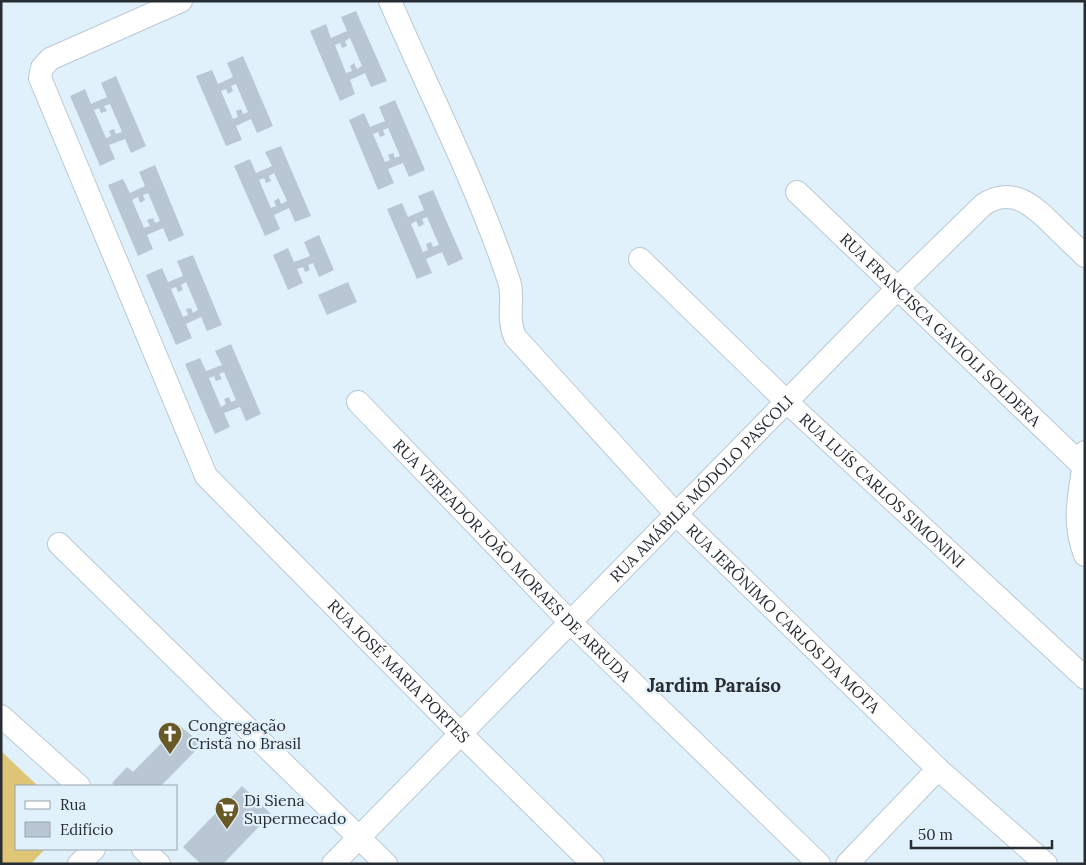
<svg xmlns="http://www.w3.org/2000/svg" width="1086" height="865" font-family="Lora,serif">
  <style>
    .green { fill: #dfc677 }
    .building { fill: #b8c7d3; fill-rule: evenodd }
    .lines { fill: none; stroke-linecap: round; stroke-linejoin: round }
    .street-casing { stroke: #b9c9d4; stroke-width: 24 }
    .street { stroke: #fff; stroke-width: 22 }
    .labels { text-anchor: middle; dominant-baseline: central; stroke-width: 4.5; stroke-linejoin: round; paint-order: stroke }
    .street-label { font-size: 16px; fill: #272d32; stroke: #e1f1fc }
    .poi-label { font-size: 16px; fill: #272d32; stroke: #e1f1fc; text-anchor: start }
    .quarter-label { font-size: 19px; font-weight: bold; fill: #272d32; stroke: #e1f1fc }
  </style>
  <rect width="100%" height="100%" fill="#e1f1fc"/>
  <path class="green" d="M1,751l37,35h-22v63h29l-14,15h-30z"/>
  <path class="building" d="M356,11l31,70 -16,6 -6,-14 -15,7 5,14 -15,7 -30,-70 16,-7 5,14 16,-7 -6,-14zM350,38l12,28 -5,3 -3,-6 -4,3 2,5 -6,2 -11,-28 5,-2 2,5 5,-2 -2,-5z
    M243,56l30,70 -16,7 -6,-14 -15,7 6,14 -16,6 -30,-70 16,-6 6,14 15,-7 -6,-14zM236,84l12,28 -5,2 -2,-5 -5,2 2,6 -5,2 -12,-28 5,-2 2,5 5,-3 -2,-5z
    M116,76l30,70 -15,7 -6,-14 -16,6 6,14 -15,7 -30,-70 15,-7 6,15 16,-7 -6,-14zM110,104l12,28 -6,2 -2,-5 -5,2 2,5 -5,2 -12,-28 5,-2 2,5 6,-2 -3,-5z
    M395,100l30,70 -16,7 -6,-14 -15,6 6,14 -16,7 -29,-70 15,-7 6,14 15,-6 -6,-14zM388,128l12,28 -5,2 -2,-5 -5,2 2,5 -5,2 -12,-28 5,-2 2,5 5,-2 -2,-5z
    M281,146l30,70 -16,6 -6,-14 -15,7 6,14 -15,7 -31,-70 16,-7 6,14 16,-7 -7,-14zM274,173l13,28 -6,3 -2,-6 -5,3 2,5 -5,2 -12,-28 5,-2 2,5 5,-2 -2,-5z
    M155,165l29,70 -15,7 -6,-14 -16,7 6,14 -15,7 -30,-71 15,-6 7,14 15,-7 -6,-14zM148,193l12,28 -5,2 -2,-5 -6,2 3,6 -6,2 -12,-28 6,-3 2,6 5,-3 -2,-5z
    M433,190l30,69 -15,7 -6,-14 -16,7 6,14 -15,6 -30,-70 15,-6 6,14 16,-7 -6,-14zM427,217l12,28 -6,2 -2,-5 -5,2 2,6 -5,2 -12,-28 5,-3 3,6 5,-3 -2,-5z
    M319,235l15,35 -15,7 -6,-14 -5,2 2,5 -5,2 -2,-5 -6,2 6,14 -15,7 -15,-35 15,-7 6,14 16,-6 -6,-14z
    M193,255l29,70 -15,6 -6,-14 -15,7 6,14 -16,7 -30,-70 16,-7 6,14 15,-6 -6,-15zM186,282l12,28 -5,3 -2,-5 -5,1 2,6 -5,2 -12,-28 5,-2 2,5 5,-2 -2,-5z
    M348,282l9,20 -30,13 -9,-20z
    M231,344l30,70 -15,7 -6,-14 -16,6 6,14 -15,7 -30,-70 15,-6 6,13 16,-6 -7,-14zM224,372l12,28 -5,2 -2,-5 -5,2 2,5 -5,3 -12,-29 5,-2 2,5 6,-2 -3,-5z
    M179,725l23,19 -41,42h-45l-4,-3 15,-16 6,5z
    M242,786l29,28 -48,50h-22l-18,-17z"/>
  <g class="lines">
    <defs>
      <g id="street">
        <path id="s1" d="M181,1l-131,58 -8,9 -2,10 166,398 255,258 132,130"/>
        <path id="s2" d="M390,1c40,93 87,184 119,280 6,18 -3,35 6,56l161,177 262,255 108,95"/>
        <path id="s3" d="M797,192l287,275"/>
        <path id="s4" d="M640,259l147,143 298,276"/>
        <path id="s5" d="M358,402l213,221 248,241"/>
        <path d="M1085,452c-3,38 -15,64 0,103"/>
        <path d="M59,544l327,320"/>
        <path d="M1,716l78,70"/>
        <path d="M143,849l16,15"/>
        <path d="M79,864l15,-15"/>
        <path id="s6" d="M333,864l564,-575 86,-84c29,-20 51,1 71,21 10,10 21,20 31,30"/>
        <path d="M847,864l91,-95"/>
      </g>
    </defs>
    <use href="#street" class="street-casing"/>
    <use href="#street" class="street"/>
  </g>
  <defs>
    <symbol id="church-pin" viewBox="-11 -11 22 30"><path d="M0 17L-7.5 6A9.5 9.5 0 1 1 7.5 6Z" fill="#695926" stroke="#e1f1fc"/><path d="M-1.2-6h2.4v3.5h3.3v2.4h-3.3V6h-2.4V-.1h-3.3v-2.4h3.3Z" fill="#fff"/></symbol>
    <symbol id="supermarket-pin" viewBox="-11 -11 22 30"><path d="M0 17L-7.5 6A9.5 9.5 0 1 1 7.5 6Z" fill="#695926" stroke="#e1f1fc"/><path d="M-6-5.5h2.5l.6 2H6L4.5 2H-2.5L-4.4-4H-6ZM-1.5 3.2a1.3 1.3 0 1 0 .1 0ZM3 3.2a1.3 1.3 0 1 0 .1 0Z" fill="#fff"/></symbol>
  </defs>
  <g fill-rule="evenodd">
    <use href="#church-pin" x="156" y="720" width="28" height="38"/>
    <use href="#supermarket-pin" x="213" y="795" width="28" height="38"/>
  </g>
  <g class="labels">
    <g class="street-label">
      <text stroke="none"><textPath href="#s3" startOffset="199">RUA FRANCISCA GAVIOLI SOLDERA</textPath></text>
      <text stroke="none"><textPath href="#s6" startOffset="526">RUA AMÁBILE MÓDOLO PASCOLI</textPath></text>
      <text stroke="none"><textPath href="#s4" startOffset="335">RUA LUÍS CARLOS SIMONINI</textPath></text>
      <text stroke="none"><textPath href="#s5" startOffset="221">RUA VEREADOR JOÃO MORAES DE ARRUDA</textPath></text>
      <text stroke="none"><textPath href="#s2" startOffset="750">RUA JERÔNIMO CARLOS DA MOTA</textPath></text>
      <text stroke="none"><textPath href="#s1" startOffset="871">RUA JOSÉ MARIA PORTES</textPath></text>
    </g>
    <g class="poi-label">
      <text x="188" y="725">Congregação<tspan x="188" dy="18">Cristã no Brasil</tspan></text>
      <text x="244" y="800">Di Siena<tspan x="244" dy="18">Supermecado</tspan></text>
    </g>
    <g class="quarter-label">
      <text x="714" y="685">Jardim Paraíso</text>
    </g>
  </g>
  <rect width="1086" height="865" fill="none" stroke="#272d32" stroke-width="5"/>
  <rect x="15" y="785" width="162" height="65" fill="#e1f1fc" stroke="#97a3ab"/>
  <rect x="25" y="801" width="25" height="8" fill="#ffffff" stroke="#97a3ab"/>
  <text x="60" y="810" font-size="15" fill="#272d32">Rua</text>
  <rect x="25" y="822" width="25" height="15" fill="#b8c7d3" stroke="#97a3ab"/>
  <text x="60" y="835" font-size="15" fill="#272d32">Edifício</text>
  <path d="M911 840v8h141v-8" fill="none" stroke="#272d32" stroke-width="2.5"/>
  <text x="918" y="840" font-size="15" fill="#272d32" stroke="#e1f1fc" stroke-width="4" paint-order="stroke">50 m</text>
</svg>
